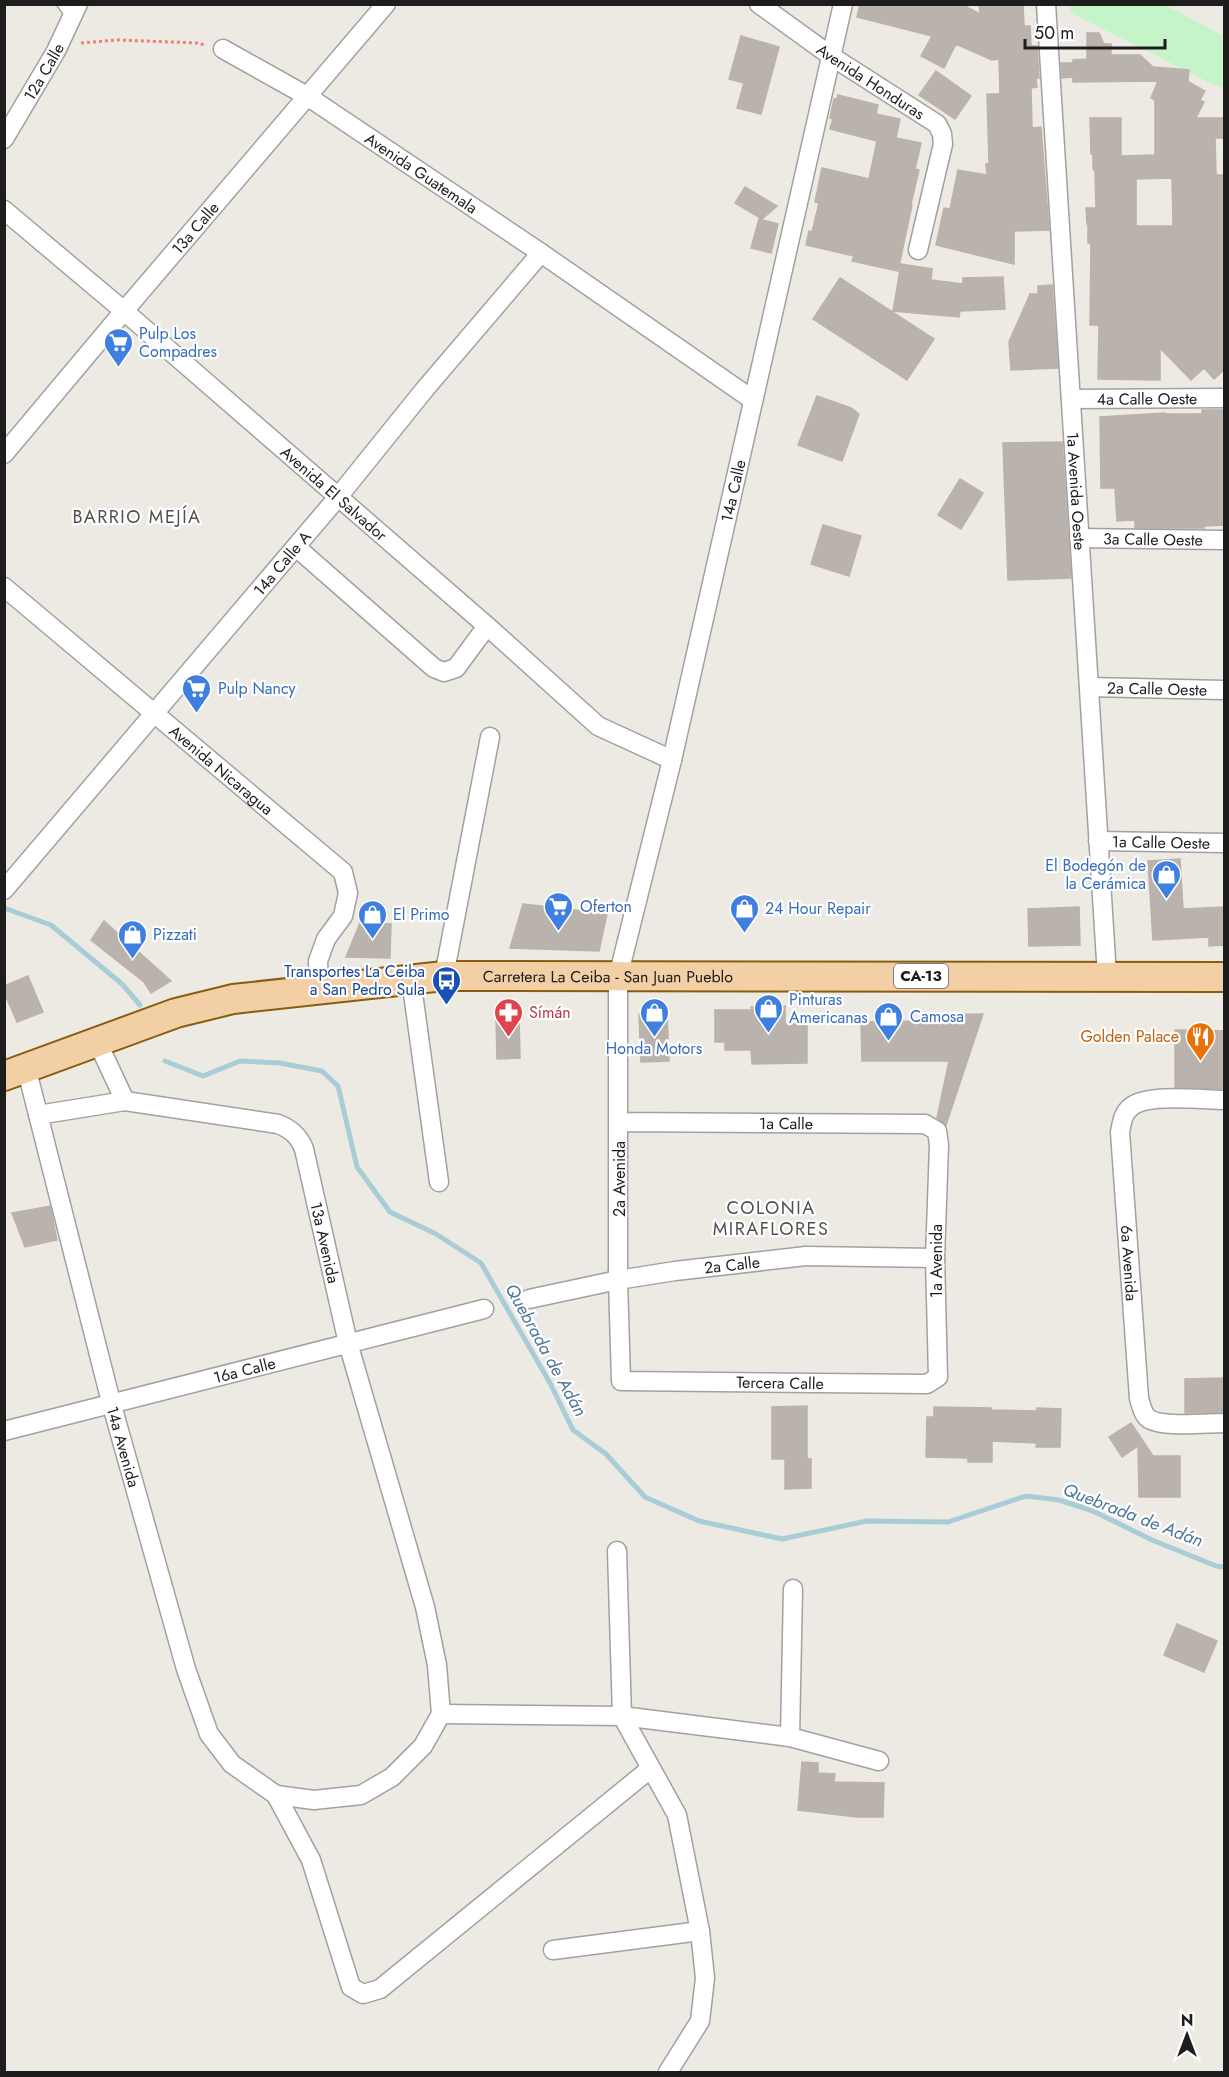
<svg xmlns="http://www.w3.org/2000/svg" width="1229" height="2077" font-family="Jost,sans-serif">
  <style>
    .park { fill: #c4f4c7 }
    .lines { fill: none; stroke-linecap: round; stroke-linejoin: round }
    .stream { stroke: #a8cdd7; stroke-width: 5 }
    .building { fill: #bab3ad; stroke: #bdb1a8; stroke-width: 1.5; fill-rule: evenodd }
    .service-casing { stroke: #a1a1a1; stroke-width: 12 }
    .minor-casing { stroke: #a1a1a1; stroke-width: 21 }
    .primary-casing { stroke: #885d0e; stroke-width: 32 }
    .path { stroke: #ec8076; stroke-width: 3; stroke-dasharray: 3 3; stroke-linecap: butt }
    .service { stroke: #fff; stroke-width: 9 }
    .minor { stroke: #fff; stroke-width: 18 }
    .primary { stroke: #f2cfa4; stroke-width: 28 }
    .labels { text-anchor: middle; dominant-baseline: central; stroke-width: 4.5; stroke-linejoin: round; paint-order: stroke }
    .shield { fill: #fff; stroke: #616161; stroke-width: 1.5 }
    .shield-label { font-size: 15px; font-weight: bold; fill: #1d1d1d }
    .street-label { font-size: 16px; fill: #1d1d1d; stroke: #fff }
    .shop-label { font-size: 16px; fill: #366cbe; stroke: #fff; text-anchor: start }
    .transit-label { font-size: 16px; fill: #164399; stroke: #fff; text-anchor: end }
    .health-label { font-size: 16px; fill: #be3a42; stroke: #fff; text-anchor: start }
    .food-label { font-size: 16px; fill: #c56008; stroke: #fff; text-anchor: end }
    .neighbourhood-label { font-size: 18px; letter-spacing: 1.5px; fill: #505050; stroke: #fff }
    .water-label { font-size: 18px; font-style: italic; fill: #50789c; stroke: #fff }
  </style>
  <rect width="100%" height="100%" fill="#edeae4"/>
  <path class="park" d="M1070,5h95l59,31v52l-14,-5 -139,-70z"/>
  <g class="lines">
    <path class="stream" d="M4,908l47,17 71,59 18,21
      M165,1061l38,15 37,-15 40,2 42,8 16,15 19,81 33,45 46,22 45,29 69,120 23,47 33,24 39,43 54,24 83,18 85,-18 81,1 78,-26 33,4 34,11 59,29 64,26 8,1"/>
  </g>
  <path class="building" d="M860,4h101l19,10 -1,-10h44l1,22h6l1,20h6l2,32h-3l1,9 -6,1 1,40 9,-1 8,103 -35,1v33l-78,-19 8,-37 6,1 8,-39 29,5 -1,-11h3l-2,-70h13l-1,-35 -7,1 -36,-16 -12,24 -23,-12 11,-20 -75,-19z
    M1087,33h12l5,11h7v11h29l13,12 36,3 -1,10h-3l20,11 -5,9 4,2 -8,16h28v20h-9l1,37h8v195l-10,9 -10,-11 -13,12 -31,-32v32l-62,-1 1,-54h-9l1,-82h-3v-19h-1l-1,-16h10l-1,-37 -2,-2v-15h-2l-1,-36h31v38l34,-1v-55l-4,-2 7,-17 -85,1v-5l-11,1 -1,-15h12v-3l14,-1zM1172,178l1,48h-37v-47z
    M741,36l38,11 -18,67 -24,-6 7,-25 -15,-4z
    M936,71l35,25 -16,23 -36,-24z
    M838,95l40,10 -2,9 24,5 -4,19 25,5 -6,26 4,1 -8,34 1,1 -14,66 -46,-10 2,-5 -48,-11 3,-14 3,1 7,-29 -4,-1 7,-34 47,11 8,-38 -47,-12 3,-10 -3,-1 4,-19h3z
    M745,187l32,19 -15,13 -27,-16z
    M759,219l19,5 -7,29 -20,-5z
    M901,264l31,5 -1,11 32,4v-6l40,-1 2,32 -45,2 -1,6 -66,-6z
    M840,278l94,61 -27,41 -94,-61z
    M1052,285l6,83 -47,2 -2,-28 21,-48h8v-8z
    M817,396l34,12 8,6 -17,47 -44,-16z
    M1202,410h22v115l-21,1 1,2h-69v-8l-18,1 -2,-33h-14l-1,-71 65,-4v1h37z
    M1062,442l9,136 -63,2 -5,-137z
    M960,479l23,14 -22,36 -23,-14z
    M823,525l38,11 -12,40 -38,-12z
    M1180,859l3,50 41,-2v38l-15,1v-9l-56,3 -5,-79z
    M523,904l84,10 -8,37 -89,-3z
    M1079,907l1,38 -51,1 -1,-37z
    M104,921l67,60 -20,12 -7,-11 -53,-42z
    M360,923l31,1 -1,34 -44,-1z
    M28,976l15,36 -26,10 -13,-30v-6z
    M785,1006v18h22v39l-55,1 -1,-14h-26v-8h-10v-32h37l-1,-3z
    M667,1013l2,48 -28,1 -2,-48z
    M983,1014l-37,111 -9,-7 12,-57h-87l-1,-39 63,-1v-6z
    M519,1015l1,43 -23,1 -1,-43z
    M1175,1030l49,1v58l-49,-2z
    M50,1206l7,34 -32,7 -13,-34z
    M1224,1378v34l-39,1v-34z
    M807,1406v53h4v29l-26,1v-30h-13v-52z
    M934,1407l57,1 1,2 45,1v-3l24,1 -1,38h-24l1,-4 -45,-2v21h-24v-4l-42,-1 1,-40h7z
    M1131,1423l22,33h27v41h-41l-1,-51 -16,11 -13,-20z
    M1177,1624l40,17 -13,31 -40,-17z
    M802,1762l16,1v10l17,1 -1,8 50,1 -1,34h-26l-59,-7z"/>
  <g class="lines">
    <defs>
      <path id="service" d="M62,4l9,12"/>
      <g id="minor">
        <path id="s1" d="M759,4l72,52 106,68 5,10 1,10 -25,106"/>
        <path id="s2" d="M1046,4l61,972"/>
        <path id="s3" d="M223,49l84,47 234,157 212,147"/>
        <path id="s4" d="M4,139l52,-88 22,-47"/>
        <path id="s5" d="M4,210l120,101 363,315 111,100 74,34"/>
        <path id="s6" d="M1071,399l153,-1"/>
        <path id="s7" d="M4,454l120,-143 262,-307"/>
        <path id="s8" d="M1079,538l145,2"/>
        <path d="M296,547l138,121 10,4 12,-4 31,-42"/>
        <path id="s9" d="M4,587l339,285 5,21 -5,23 -17,23 -8,22 1,28"/>
        <path id="s10" d="M1089,687l135,3"/>
        <path id="s11" d="M1098,841l126,2"/>
        <path id="s12" d="M4,890l334,-393 87,-108 116,-136"/>
        <path d="M444,976l46,-239"/>
        <path d="M411,979l28,203"/>
        <path d="M97,1041l28,60"/>
        <path id="s13" d="M26,1067l85,335 75,267 23,65 23,30 44,31 35,65 40,127 12,7 17,-5 270,-220"/>
        <path id="s14" d="M1224,1100c-21,0 -77,-7 -93,7 -8,6 -9,15 -11,25l19,266c2,7 4,17 10,21 15,9 58,4 75,4"/>
        <path id="s15" d="M38,1115l87,-14 153,23c13,5 21,12 26,25l44,194 77,264 12,58 4,49 -18,32 -31,31 -31,18 -47,5 -38,-5"/>
        <path id="s16" d="M620,1122l305,2 12,7 2,14 -4,113 3,119 -11,7 -306,-3 -3,-101v-303l54,-217 171,-756"/>
        <path id="s17" d="M529,1299l89,-19 57,-9 131,-15 129,2"/>
        <path id="s18" d="M4,1431l480,-122"/>
        <path d="M617,1551l5,165 55,99 23,116 5,47 -5,43 -32,51"/>
        <path d="M441,1714l181,2 168,21 89,24"/>
        <path d="M790,1737l3,-148"/>
        <path d="M553,1950l147,-19"/>
      </g>
      <g id="primary">
        <path id="s19" d="M4,1076l172,-63 57,-14 211,-23 780,1"/>
      </g>
    </defs>
    <use href="#service" class="service-casing"/>
    <use href="#minor" class="minor-casing"/>
    <use href="#primary" class="primary-casing"/>
    <path class="path" d="M81,43l37,-3 79,3 8,2"/>
    <use href="#service" class="service"/>
    <use href="#minor" class="minor"/>
    <use href="#primary" class="primary"/>
  </g>
  <defs>
    <symbol id="supermarket-pin" viewBox="-11 -11 22 30"><path d="M0 17L-7.5 6A9.5 9.5 0 1 1 7.5 6Z" fill="#3f7fe0" stroke="#fff"/><path d="M-6-5.5h2.5l.6 2H6L4.5 2H-2.5L-4.4-4H-6ZM-1.5 3.2a1.3 1.3 0 1 0 .1 0ZM3 3.2a1.3 1.3 0 1 0 .1 0Z" fill="#fff"/></symbol>
    <symbol id="shop-pin" viewBox="-11 -11 22 30"><path d="M0 17L-7.5 6A9.5 9.5 0 1 1 7.5 6Z" fill="#3f7fe0" stroke="#fff"/><path d="M-5-2.5h2.3a2.7 3.5 0 0 1 5.4 0H5L5.5 6h-11ZM-1.5-2.5h3a1.5 2.3 0 0 0-3 0Z" fill="#fff"/></symbol>
    <symbol id="bus-pin" viewBox="-11 -11 22 30"><path d="M0 17L-7.5 6A9.5 9.5 0 1 1 7.5 6Z" fill="#1a4fb4" stroke="#fff"/><path d="M-5-6H5V4H4V6H2V4H-2V6H-4V4H-5ZM-3.5-4V0h7V-4ZM-3.5 1.2v1.5H-2V1.2ZM2 1.2v1.5H3.5V1.2Z" fill="#fff"/></symbol>
    <symbol id="pharmacy-pin" viewBox="-11 -11 22 30"><path d="M0 17L-7.5 6A9.5 9.5 0 1 1 7.5 6Z" fill="#e0444e" stroke="#fff"/><path d="M-2-6h4v4h4v4h-4v4h-4v-4h-4v-4h4Z" fill="#fff"/></symbol>
    <symbol id="restaurant-pin" viewBox="-11 -11 22 30"><path d="M0 17L-7.5 6A9.5 9.5 0 1 1 7.5 6Z" fill="#e8710a" stroke="#fff"/><path d="M-5-6h1v4h1v-4h1v4h1v-4h1v5L-1.5 .5V6h-2V.5L-5-1ZM5-6V6H3V1.5H1.5Q1.5-4 5-6Z" fill="#fff"/></symbol>
  </defs>
  <g fill-rule="evenodd">
    <use href="#supermarket-pin" x="102" y="326" width="33" height="45"/>
    <use href="#supermarket-pin" x="180" y="672" width="33" height="45"/>
    <use href="#shop-pin" x="1150" y="858" width="33" height="45"/>
    <use href="#supermarket-pin" x="542" y="890" width="33" height="45"/>
    <use href="#shop-pin" x="728" y="892" width="33" height="45"/>
    <use href="#shop-pin" x="356" y="898" width="33" height="45"/>
    <use href="#shop-pin" x="116" y="918" width="33" height="45"/>
    <use href="#bus-pin" x="430" y="964" width="33" height="45"/>
    <use href="#shop-pin" x="752" y="992" width="33" height="45"/>
    <use href="#pharmacy-pin" x="492" y="996" width="33" height="45"/>
    <use href="#shop-pin" x="638" y="996" width="33" height="45"/>
    <use href="#shop-pin" x="872" y="1000" width="33" height="45"/>
    <use href="#restaurant-pin" x="1184" y="1020" width="33" height="45"/>
  </g>
  <g class="labels">
    <rect class="shield" x="894" y="964" width="54" height="24" rx="4.5"/>
    <g class="shield-label">
      <text x="921" y="976">CA-13</text>
    </g>
    <g class="street-label">
      <text stroke="none"><textPath href="#s4" startOffset="78">12a Calle</textPath></text>
      <text stroke="none"><textPath href="#s1" startOffset="136">Avenida Honduras</textPath></text>
      <text stroke="none"><textPath href="#s3" startOffset="234">Avenida Guatemala</textPath></text>
      <text stroke="none"><textPath href="#s7" startOffset="296">13a Calle</textPath></text>
      <text stroke="none"><textPath href="#s6" startOffset="76">4a Calle Oeste</textPath></text>
      <text stroke="none"><textPath href="#s2" startOffset="488">1a Avenida Oeste</textPath></text>
      <text stroke="none"><textPath href="#s16" startOffset="1788">14a Calle</textPath></text>
      <text stroke="none"><textPath href="#s5" startOffset="435">Avenida El Salvador</textPath></text>
      <text stroke="none"><textPath href="#s8" startOffset="74">3a Calle Oeste</textPath></text>
      <text stroke="none"><textPath href="#s12" startOffset="429">14a Calle A</textPath></text>
      <text stroke="none"><textPath href="#s10" startOffset="68">2a Calle Oeste</textPath></text>
      <text stroke="none"><textPath href="#s9" startOffset="284">Avenida Nicaragua</textPath></text>
      <text stroke="none"><textPath href="#s11" startOffset="63">1a Calle Oeste</textPath></text>
      <text stroke="none"><textPath href="#s19" startOffset="618">Carretera La Ceiba - San Juan Pueblo</textPath></text>
      <text stroke="none"><textPath href="#s16" startOffset="166">1a Calle</textPath></text>
      <text transform="translate(619 1179) rotate(-90)">2a Avenida</text>
      <text stroke="none"><textPath href="#s15" startOffset="376">13a Avenida</textPath></text>
      <text transform="translate(936 1261) rotate(-90)">1a Avenida</text>
      <text stroke="none"><textPath href="#s14" startOffset="254">6a Avenida</textPath></text>
      <text stroke="none"><textPath href="#s17" startOffset="206">2a Calle</textPath></text>
      <text stroke="none"><textPath href="#s18" startOffset="248">16a Calle</textPath></text>
      <text transform="translate(780 1383) rotate(1)">Tercera Calle</text>
      <text stroke="none"><textPath href="#s13" startOffset="392">14a Avenida</textPath></text>
    </g>
    <g class="shop-label">
      <text x="139" y="333">Pulp Los<tspan x="139" dy="18">Compadres</tspan></text>
      <text x="218" y="688">Pulp Nancy</text>
      <text x="1146" y="865" text-anchor="end">El Bodegón de<tspan x="1146" dy="18">la Cerámica</tspan></text>
      <text x="580" y="906">Oferton</text>
      <text x="765" y="908">24 Hour Repair</text>
      <text x="393" y="914">El Primo</text>
      <text x="153" y="934">Pizzati</text>
      <text x="789" y="999">Pinturas<tspan x="789" dy="18">Americanas</tspan></text>
      <text x="910" y="1016">Camosa</text>
      <text x="654" y="1048" text-anchor="middle">Honda Motors</text>
    </g>
    <g class="transit-label">
      <text x="425" y="971">Transportes La Ceiba<tspan x="425" dy="18">a San Pedro Sula</tspan></text>
    </g>
    <g class="health-label">
      <text x="529" y="1012">Símán</text>
    </g>
    <g class="food-label">
      <text x="1179" y="1036">Golden Palace</text>
    </g>
    <g class="neighbourhood-label">
      <text x="137" y="517">BARRIO MEJÍA</text>
      <text x="771" y="1208">COLONIA<tspan x="771" dy="21">MIRAFLORES</tspan></text>
    </g>
    <g class="water-label">
      <text transform="translate(546 1350) rotate(61)">Quebrada de Adán</text>
      <text transform="translate(1133 1515) rotate(21)">Quebrada de Adán</text>
    </g>
  </g>
  <rect width="1229" height="2077" fill="none" stroke="#1d1d1d" stroke-width="12"/>
  <g transform="translate(1187 2035)" stroke="#ffffff" stroke-width="4.5" paint-order="stroke">
  <path d="M0-4.5L10 22L0 15L-10 22Z" fill="#1d1d1d"/>
  <text y="-9" font-size="16" font-weight="bold" text-anchor="middle" fill="#1d1d1d">N</text>
  </g>
  <path d="M1025 39v9h140v-9" fill="none" stroke="#1d1d1d" stroke-width="3"/>
  <text x="1034" y="39" font-size="18" fill="#1d1d1d" stroke="#ffffff" stroke-width="4.5" paint-order="stroke">50 m</text>
</svg>
